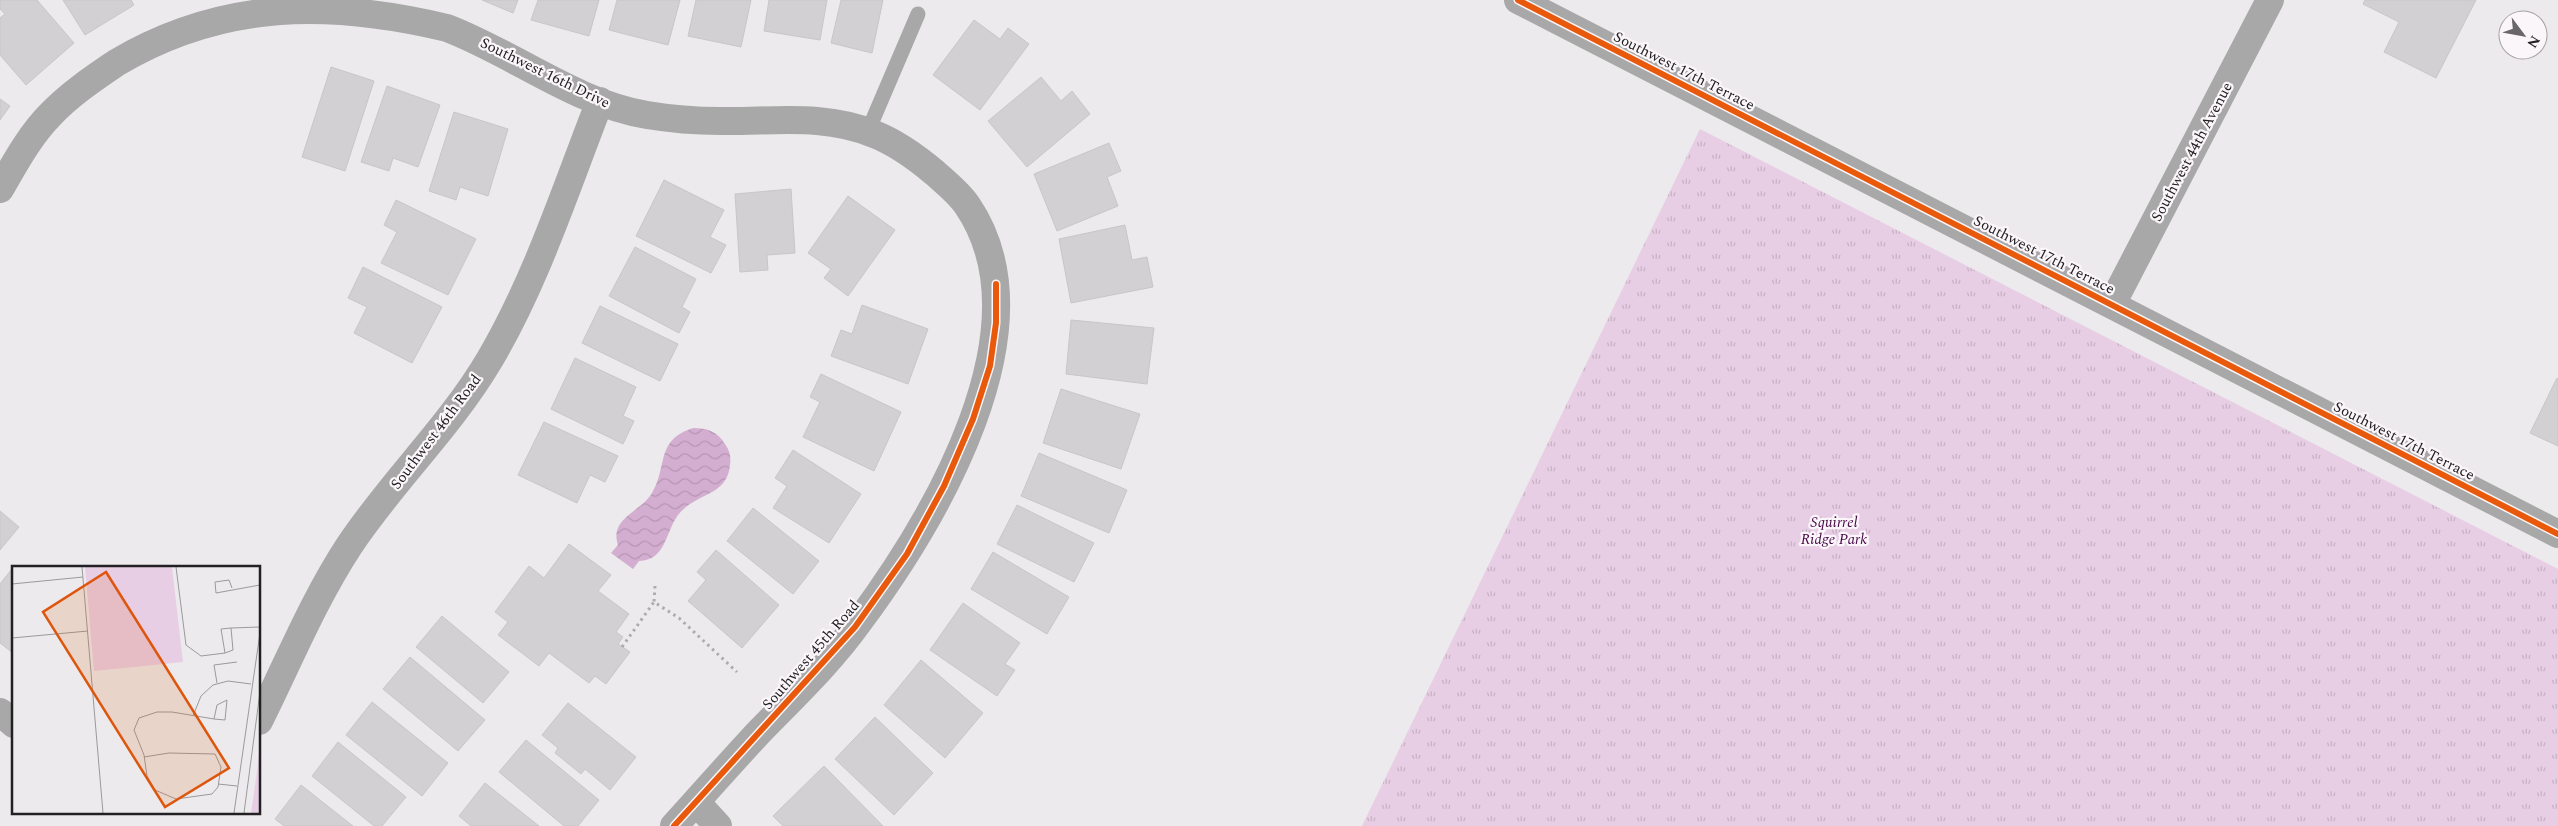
<svg xmlns="http://www.w3.org/2000/svg" width="2558" height="826" font-family="Spectral,serif">
  <style>
    .park { fill: url(#park-tufts) }
    .water { fill: url(#water-waves) }
    .building { fill: #d2d0d2; stroke: #c8c6c8 }
    .lines { fill: none; stroke-linecap: round; stroke-linejoin: round }
    .path { stroke: #acacac; stroke-width: 3; stroke-dasharray: 2.5 4; stroke-linecap: butt }
    .lane { stroke: #a8a8a8; stroke-width: 15 }
    .street { stroke: #a8a8a8; stroke-width: 28 }
    .cycleway-casing { stroke: #fbf6fa; stroke-width: 9 }
    .cycleway { stroke: #e8590c; stroke-width: 6 }
    .labels { text-anchor: middle; dominant-baseline: central; stroke-width: 4.5; stroke-linejoin: round; paint-order: stroke }
    .street-label { font-size: 15px; fill: #222022; stroke: #fbf6fa }
    .park-label { font-size: 15px; font-style: italic; fill: #490747; stroke: #fbf6fa }
    .inset-road { fill: none; stroke: #9b999b; stroke-width: 1 }
    .view { fill: #de560d; fill-opacity: 0.15; stroke: #de560d; stroke-width: 2.5 }
    .inset-edge { fill: none; stroke: #222022; stroke-width: 2.5 }
  </style>
  <defs>
    <pattern id="park-tufts" width="24" height="20" patternUnits="userSpaceOnUse" patternTransform="scale(1.25)"><rect width="24" height="20" fill="#e8cee5"/><path d="M3 7l-1-3M5 7V3M7 7l1-3M15 17l-1-3M17 17v-4M19 17l1-3" fill="none" stroke="#c7b1c4"/></pattern>
    <pattern id="water-waves" width="16" height="10" patternUnits="userSpaceOnUse" patternTransform="scale(1.25)"><rect width="16" height="10" fill="#d4aed1"/><path d="M0 5q4-4 8 0t8 0" fill="none" stroke="#b695b3"/></pattern>
  </defs>
  <rect width="100%" height="100%" fill="#eceaec"/>
  <path class="park" d="M1700,129l858,440v257h-1196z"/>
  <path class="water" d="M693,428c14,0 24,3 32,16 5,7 6,13 5,21 -3,32 -34,27 -52,50 -13,18 -12,45 -39,46l-6,8 -22,-16 7,-8c-9,-27 23,-33 34,-52 16,-26 3,-53 41,-65z"/>
  <path class="building" d="M0,0h37l37,43 -48,42 -26,-30v-37l5,-4 -5,-5z
    M63,0h68l3,5 -49,30z
    M482,0h36l-5,13z
    M538,0h61l-10,36 -58,-16z
    M617,0h63l-12,45 -59,-15z
    M696,0h55l-10,47 -53,-11z
    M769,0h58l-7,40 -56,-9z
    M841,0h42l-11,53 -41,-10z
    M2365,0h111l-40,78 -52,-26 15,-30 -36,-18z
    M974,20l26,19 8,-11 21,16 -49,66 -47,-35z
    M331,67l43,14 -29,90 -43,-14z
    M1041,77l20,24 11,-10 18,23 -63,53 -39,-46z
    M387,86l53,19 -22,62 -25,-9 -4,13 -28,-9z
    M0,99l10,7 -10,14z
    M454,112l54,17 -20,67 -28,-9 -4,13 -27,-9z
    M1109,143l12,28 -14,6 11,29 -61,25 -23,-57z
    M664,180l60,30 -14,27 16,8 -15,28 -75,-37z
    M791,189l4,64 -28,2 1,15 -28,2 -5,-78z
    M848,196l47,34 -47,66 -24,-18 7,-9 -23,-16z
    M396,200l80,39 -28,56 -67,-32 16,-31 -13,-7z
    M1125,225l7,35 15,-3 6,30 -82,16 -12,-64z
    M635,247l61,32 -14,28 8,5 -11,21 -70,-37z
    M363,267l79,40 -30,56 -58,-30 13,-26 -19,-9z
    M862,305l66,24 -20,55 -77,-28 10,-26 11,4z
    M600,306l78,38 -18,37 -78,-38z
    M1071,320l83,8 -7,56 -81,-10z
    M575,358l61,29 -13,29 11,5 -11,23 -72,-35z
    M821,374l80,38 -27,59 -71,-34 17,-35 -10,-5z
    M2557,378l1,1v67l-28,-13z
    M1061,389l79,25 -19,55 -78,-26z
    M544,422l74,34 -13,26 -15,-7 -13,28 -59,-28z
    M793,450l68,44 -32,49 -56,-35 14,-22 -12,-8z
    M1039,453l88,37 -18,43 -88,-37z
    M1017,505l77,38 -20,39 -77,-38z
    M753,508l66,53 -26,33 -66,-53z
    M0,511l19,16 -19,23z
    M569,544l42,31 -13,16 31,23 -13,18 7,5 -5,7 12,8 -24,32 -11,-8 -6,7 -40,-30 -10,13 -41,-31 10,-13 -13,-10 34,-46 15,12z
    M716,550l63,55 -37,43 -54,-47 18,-21 -9,-8z
    M993,552l76,45 -22,37 -76,-45z
    M15,565l3,2h-4l-1,86 -13,-10v-59z
    M963,603l57,40 -15,21 10,6 -18,26 -67,-46z
    M442,616l67,56 -26,31 -67,-56z
    M410,657l75,63 -27,31 -75,-62z
    M921,660l62,53 -38,45 -61,-53z
    M372,702l76,61 -26,33 -76,-61z
    M568,703l68,54 -26,33 -25,-21 -4,5 -26,-21 3,-5 -16,-13z
    M875,717l58,56 -39,42 -59,-56z
    M526,740l73,60 -21,26h-14l-65,-54z
    M338,742l68,55 -24,29h-8l-62,-50z
    M824,766l59,60h-100l-10,-10z
    M485,783l54,43h-68l-12,-10z
    M301,785l52,41h-69l-9,-7z"/>
  <g class="lines">
    <path class="path" d="M655,586l-1,16 25,16 58,54
      M622,647l32,-45"/>
    <path class="lane" d="M868,131l50,-117"/>
    <path class="street" d="M1518,0l1040,534
      M0,189c15,-26 30,-54 51,-75 19,-20 43,-36 65,-51 106,-63 213,-63 331,-35 68,26 128,75 200,87 24,4 49,6 73,6 52,1 104,-8 154,13 23,9 42,23 61,39 11,10 24,20 32,32 84,123 -34,317 -109,418 -28,39 -64,73 -98,108 -29,31 -57,63 -86,95
      M2112,304l158,-304
      M0,712l14,12
      M259,721c29,-58 54,-120 90,-175 43,-65 101,-119 141,-187 47,-80 76,-171 110,-258
      M696,802l22,24"/>
    <defs>
      <path id="cycleway" d="M1518,0l1040,534
        M674,826l181,-199 52,-73 37,-68 29,-67 17,-53 6,-43v-39"/>
    </defs>
    <use href="#cycleway" class="cycleway-casing"/>
    <use href="#cycleway" class="cycleway"/>
  </g>
  <g class="labels">
    <g class="street-label">
      <text transform="translate(1684 71) rotate(27)">Southwest 17th Terrace</text>
      <text transform="translate(545 73) rotate(26)">Southwest 16th Drive</text>
      <text transform="translate(2192 152) rotate(-62)">Southwest 44th Avenue</text>
      <text transform="translate(2044 255) rotate(27)">Southwest 17th Terrace</text>
      <text transform="translate(436 432) rotate(-53)">Southwest 46th Road</text>
      <text transform="translate(2404 441) rotate(27)">Southwest 17th Terrace</text>
      <text transform="translate(811 655) rotate(-49)">Southwest 45th Road</text>
    </g>
    <g class="park-label">
      <text x="1834" y="522">Squirrel<tspan x="1834" dy="17">Ridge Park</tspan></text>
    </g>
  </g>
  <g transform="translate(12 566)">
    <rect width="248" height="248" fill="#eceaec"/>
    <path d="M247,184v63h-8l6,-41z" fill="#e8cee5"/>
    <path d="M73,1h87l11,95 -89,9z" fill="#e8cee5"/>
    <path class="inset-road" d="M70,1l21,246M164,1l10,78 15,11 24,-3M0,18l71,-7M220,22l-3,-8 -14,2 1,11 44,-8M219,62l-10,1 4,24 8,-3 -2,-22 29,-1M0,72l76,-7M205,117l-3,-18 23,-3M181,150l8,-20 12,-11 15,-4 23,3M132,191l25,-4 46,1 6,13 -3,20 -6,7 -36,5 -21,-9 -8,-14 -3,-21 -10,-25 5,-12 18,-6h15l42,7 11,1 2,-20 -10,5 -3,14M206,218l19,2M222,247l26,-180M232,247l16,-121"/>
    <path class="view" d="M94,6l123,196 -64,39 -122,-195z"/>
    <rect width="248" height="248" class="inset-edge"/>
  </g>
  <g transform="translate(2523 35) rotate(122)"><circle r="24" fill="#fbf6fa" stroke="#a4a0a4"/>
  <path d="M0-4L9 19L0 12L-9 19Z" fill="#696769"/>
  <text y="-8" font-size="14" font-weight="bold" text-anchor="middle" fill="#222022">N</text>
  </g>
</svg>
